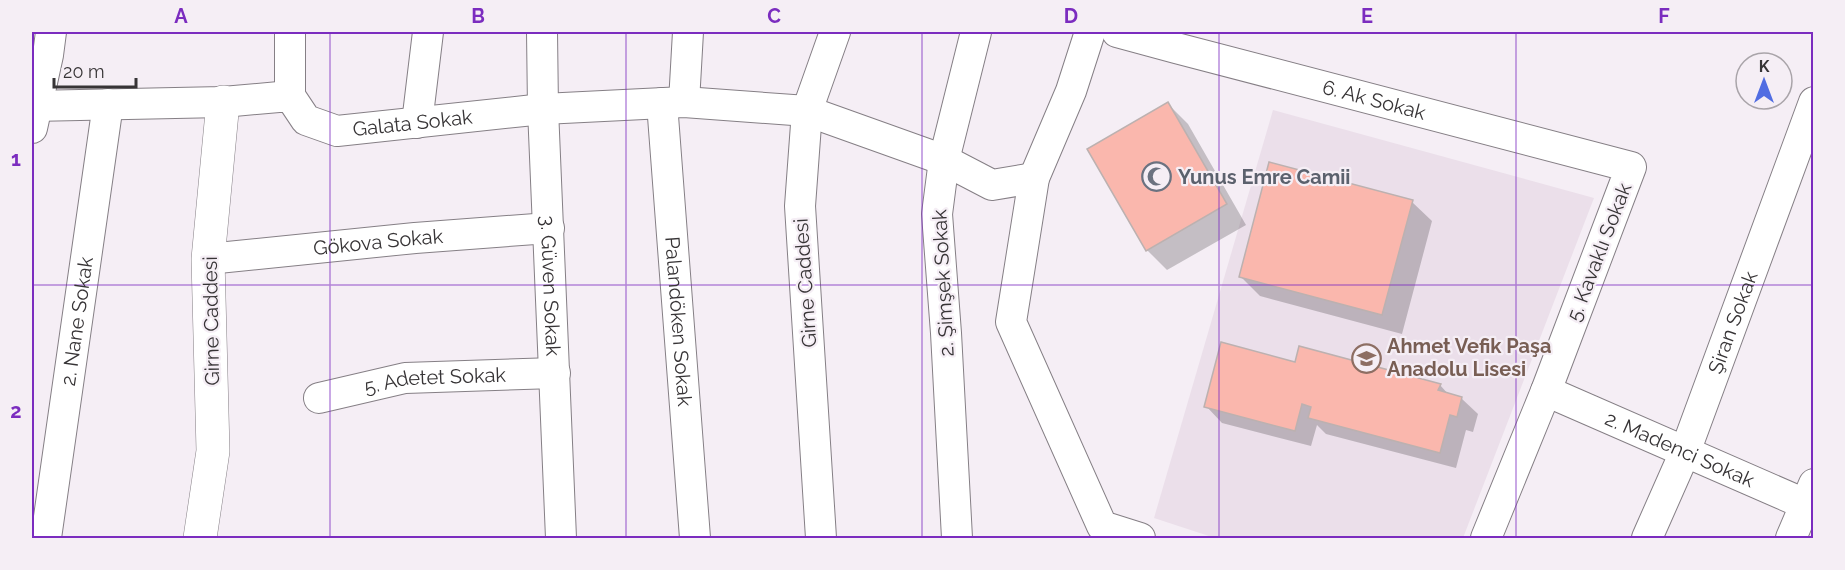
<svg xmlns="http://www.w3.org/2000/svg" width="1845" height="570" font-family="Raleway,sans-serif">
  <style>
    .built { fill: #ebdfea }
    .shadow { fill: #0003 }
    .building { fill: #fab7ad; stroke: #bcb1b0; stroke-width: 1.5 }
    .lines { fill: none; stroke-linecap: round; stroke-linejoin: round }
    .minor-casing { stroke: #857f85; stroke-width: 32 }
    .secondary-casing { stroke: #857f85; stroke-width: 34 }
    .minor { stroke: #fff; stroke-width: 30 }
    .secondary { stroke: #fff; stroke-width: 33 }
    .grid { fill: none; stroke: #7b2cbf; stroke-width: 1.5; stroke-opacity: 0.55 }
    .labels { text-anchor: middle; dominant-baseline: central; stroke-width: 4.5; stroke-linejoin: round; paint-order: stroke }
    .street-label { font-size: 20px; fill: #373436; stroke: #f5eef5 }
    .worship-label { font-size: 20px; font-weight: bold; fill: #5b616d; stroke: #f5eef5; text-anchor: start }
    .education-label { font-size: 20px; font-weight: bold; fill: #785e54; stroke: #f5eef5; text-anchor: start }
    .neatline { fill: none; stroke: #7b2cbf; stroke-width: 2 }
    .grid-label { font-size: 20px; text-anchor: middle; font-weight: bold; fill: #7b2cbf }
  </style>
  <rect width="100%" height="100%" fill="#f5eef5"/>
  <path class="built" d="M1273,110l321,88 -131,340h-248l-61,-20z"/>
  <path class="shadow" d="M1168,104l20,20 58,101 -79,45 -20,-20z
    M1412,202l20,19 -30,113 -142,-38 -20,-20z
    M1296,363l144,22 9,10 12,3 17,16 -5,18 -7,-2 -10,38 -130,-34 -9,-9 -6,21 -89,-23 -16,-17z"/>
  <path class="building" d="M1168,102l59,102 -81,47 -59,-102z
    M1269,162l144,38 -31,115 -143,-38z
    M1221,342l74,20 4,-16 142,38 -3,6 24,7 -5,20 -7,-2 -10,38 -132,-35 3,-11 -9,-3 -7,27 -91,-24z"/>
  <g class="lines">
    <defs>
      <g id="minor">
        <path id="s1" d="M542,32l1,77 18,429"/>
        <path d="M1090,32l-19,59 -37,87 -23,144 91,204 38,12"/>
        <path id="s2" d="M1117,32l59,16 455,119 -85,224 -60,147"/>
        <path d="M290,96v-64"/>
        <path d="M684,102l4,-70"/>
        <path id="s3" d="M662,103l33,435"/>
        <path id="s4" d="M32,106l191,-4 67,-6 16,24 31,11 206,-22 141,-7 123,9 137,49 48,25 42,-7"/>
        <path d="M417,123l11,-91"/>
        <path d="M32,128l16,-73 3,-23"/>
        <path id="s5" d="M208,259l207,-21 134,-10"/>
        <path id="s6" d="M1546,391l268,117"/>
        <path id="s7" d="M319,398l86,-20 150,-5"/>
        <path id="s8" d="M46,538l62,-434"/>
        <path d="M821,538l-21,-332 7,-95 28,-79"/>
        <path d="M957,538l-11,-205 -9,-119 7,-54 32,-128"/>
        <path id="s9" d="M1647,538l38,-86 129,-350"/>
        <path d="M1791,538l23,-54"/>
      </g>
      <path id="secondary" d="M200,538l13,-87 -5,-192 15,-157"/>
    </defs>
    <use href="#minor" class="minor-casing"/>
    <use href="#secondary" class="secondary-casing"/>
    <use href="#minor" class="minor"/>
    <use href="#secondary" class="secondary"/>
  </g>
  <path class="grid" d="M330,32v506M626,32v506M922,32v506M1219,32v506M1516,32v506M32,285h1782"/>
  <defs>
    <symbol id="mosque-ring" viewBox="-11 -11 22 22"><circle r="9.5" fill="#f5eef5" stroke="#6b7280" stroke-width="1.5"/><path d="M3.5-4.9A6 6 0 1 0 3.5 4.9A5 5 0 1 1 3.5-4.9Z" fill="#6b7280"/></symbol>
    <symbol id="school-ring" viewBox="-11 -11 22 22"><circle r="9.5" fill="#f5eef5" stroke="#8d6e63" stroke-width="1.5"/><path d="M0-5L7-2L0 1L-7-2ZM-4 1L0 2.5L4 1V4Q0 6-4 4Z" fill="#8d6e63"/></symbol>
  </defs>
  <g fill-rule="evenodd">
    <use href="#mosque-ring" x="1140" y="160" width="33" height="33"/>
    <use href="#school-ring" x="1350" y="342" width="33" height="33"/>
  </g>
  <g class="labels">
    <g class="street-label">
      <text stroke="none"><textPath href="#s2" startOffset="266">6. Ak Sokak</textPath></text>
      <text stroke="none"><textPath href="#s4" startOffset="396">Galata Sokak</textPath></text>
      <text stroke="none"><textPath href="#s5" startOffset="171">Gökova Sokak</textPath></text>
      <text transform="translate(1599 252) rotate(-69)">5. Kavaklı Sokak</text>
      <text transform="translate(805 283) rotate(-94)">Girne Caddesi</text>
      <text transform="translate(943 283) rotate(-93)">2. Şimşek Sokak</text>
      <text stroke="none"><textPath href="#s1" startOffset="254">3. Güven Sokak</textPath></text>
      <text stroke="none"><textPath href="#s8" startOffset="219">2. Nane Sokak</textPath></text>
      <text transform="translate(211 321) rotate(-91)">Girne Caddesi</text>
      <text stroke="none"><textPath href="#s3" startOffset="219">Palandöken Sokak</textPath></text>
      <text stroke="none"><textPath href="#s9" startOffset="232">Şiran Sokak</textPath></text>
      <text stroke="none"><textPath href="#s7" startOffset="118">5. Adetet Sokak</textPath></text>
      <text stroke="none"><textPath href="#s6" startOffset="146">2. Madenci Sokak</textPath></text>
    </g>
    <g class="worship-label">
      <text x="1178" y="177">Yunus Emre Camii</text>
    </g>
    <g class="education-label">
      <text x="1387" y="346">Ahmet Vefik Paşa<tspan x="1387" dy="23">Anadolu Lisesi</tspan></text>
    </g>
  </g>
  <rect width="1845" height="570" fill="none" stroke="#f5eef5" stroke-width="66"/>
  <g transform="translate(1764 81)"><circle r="28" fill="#f5eef5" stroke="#a9a4a9" stroke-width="1.5"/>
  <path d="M0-4.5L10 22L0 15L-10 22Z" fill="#516de2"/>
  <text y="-9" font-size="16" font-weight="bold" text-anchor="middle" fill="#373436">K</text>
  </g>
  <path d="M54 78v9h82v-9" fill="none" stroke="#373436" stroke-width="3"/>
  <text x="63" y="78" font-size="18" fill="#373436" stroke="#f5eef5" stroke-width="4.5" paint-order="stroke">20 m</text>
  <rect x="33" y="33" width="1779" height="504" class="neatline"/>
  <g class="grid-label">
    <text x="181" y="23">A</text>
    <text x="478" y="23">B</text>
    <text x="774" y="23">C</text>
    <text x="1071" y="23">D</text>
    <text x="1367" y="23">E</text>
    <text x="1664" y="23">F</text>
    <text x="16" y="166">1</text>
    <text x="16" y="418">2</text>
  </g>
</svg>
